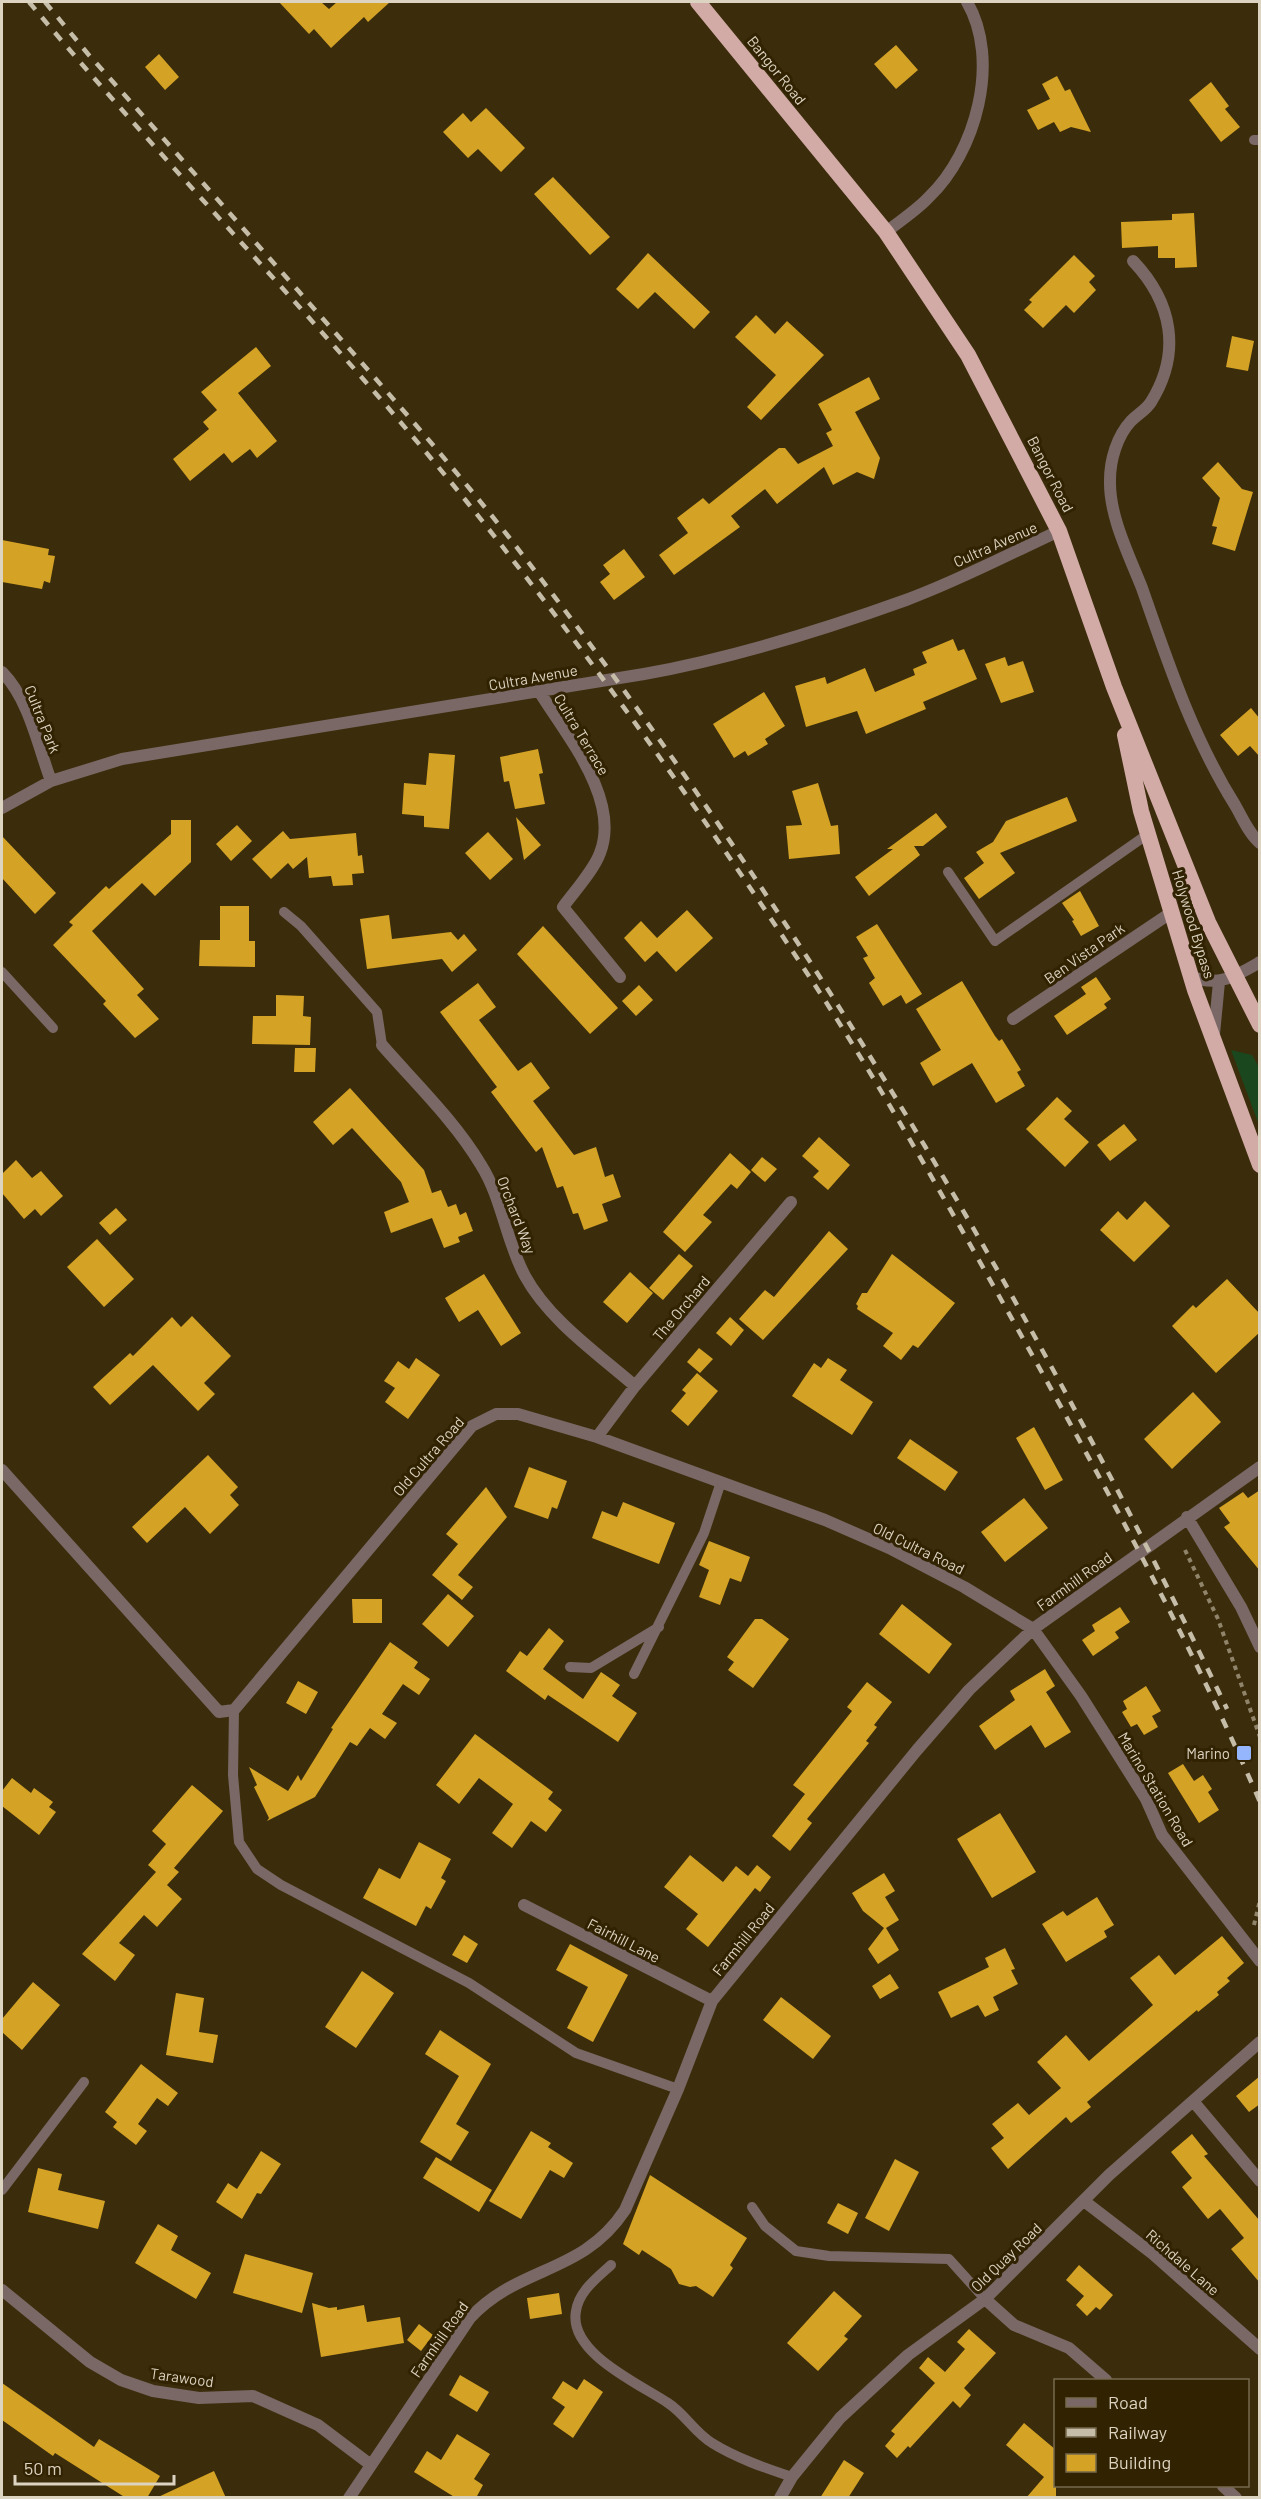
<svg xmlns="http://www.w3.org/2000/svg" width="1261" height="2499" font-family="Barlow,sans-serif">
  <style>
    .green { fill: #1a471d }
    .building { fill: #d4a225 }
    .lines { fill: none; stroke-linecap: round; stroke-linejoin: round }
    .path { stroke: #90846b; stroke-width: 4; stroke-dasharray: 4.5 4.5; stroke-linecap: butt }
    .service { stroke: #7a6866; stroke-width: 10 }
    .minor { stroke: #7a6866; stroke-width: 12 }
    .tertiary { stroke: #7a6866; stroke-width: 12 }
    .trunk { stroke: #d2aaa6; stroke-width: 16 }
    .rail { stroke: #c6bda9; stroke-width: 4.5; stroke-dasharray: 10 10; stroke-linecap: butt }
    .poi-dot { fill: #95b6fd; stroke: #312302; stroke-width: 2 }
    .labels { text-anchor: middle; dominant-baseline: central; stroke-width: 6; stroke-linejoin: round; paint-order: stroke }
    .street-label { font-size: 15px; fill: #dcd3c1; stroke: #312302 }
    .poi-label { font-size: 15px; fill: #dcd3c1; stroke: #312302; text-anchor: end }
  </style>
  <rect width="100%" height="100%" fill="#3b2d0c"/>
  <path class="green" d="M1231,1050l21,5 7,12v58z"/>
  <path class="building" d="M279,2h42l8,7 8,-7h53l-22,20 -4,-5 -33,31 -17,-19 -5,5z
    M896,45l22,25 -22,19 -22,-25z
    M159,54l20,23 -14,13 -20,-23z
    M1057,76l8,15 5,-2 21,43 -20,-5 -11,5 -6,-10 -16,8 -11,-20 23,-11 -8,-15z
    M1211,82l18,24 -4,3 15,18 -19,15 -32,-42z
    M486,108l39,40 -24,24 -23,-23 -10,9 -25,-26 20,-19 8,9z
    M553,177l57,60 -20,18 -56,-61z
    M1194,213l3,54 -22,1v-10h-17v-12l-36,2 -1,-26 51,-2v-6z
    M648,253l62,59 -16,17 -39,-37 -17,17 -22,-20z
    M1074,255l21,21 -6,6 7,8 -22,23 -8,-8 -23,23 -19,-18 8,-8 -3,-2z
    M756,315l19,19 12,-13 37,34 -63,65 -14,-13 29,-32 -41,-38z
    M1232,336l22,5 -6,30 -22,-4z
    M256,347l15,19 -33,27 39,48 -20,17 -7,-9 -18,14 -8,-10 -34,28 -17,-22 36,-30 -6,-7 14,-12 -16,-18z
    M869,377l11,22 -25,13 25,46 -6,21 -17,-7 -24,13 -9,-18 -47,37 -12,-15 -34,27 9,11 -66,48 -15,-20 29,-22 -11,-15 26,-20 6,6 70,-56h6l13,16 35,-18 -7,-13 6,-3 -14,-26z
    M1218,462l24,27 11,3 -18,59 -23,-7 5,-17 -5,-1 8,-28 -18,-20z
    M2,540l47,9 -1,6 7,1 -5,27 -6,-2 -2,8 -40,-7z
    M624,549l21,28 -31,23 -14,-18 10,-8 -7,-9z
    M953,639l5,12 6,-2 13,30 -54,23 3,7 -60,25 -9,-23 -51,16 -11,-41 30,-9 2,7 38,-16 10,24 40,-17 -2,-6 14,-6 -5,-11z
    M1005,657l3,9 15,-5 11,31 -33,11 -16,-39z
    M764,692l21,34 -20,13 3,5 -20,12 -3,-5 -11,7 -21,-34z
    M1251,708l9,11v38l-10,-11 -12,10 -18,-21z
    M538,749l5,24 -4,1 6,30 -30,5 -6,-28 -5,1 -4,-25z
    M429,753l26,2 -6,74 -25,-2v-11l-22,-2 2,-31 22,2z
    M818,783l13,43 7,-1 2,29 -51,5 -3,-33 16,-1 -10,-34z
    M1067,797l10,24 -77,32 15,20 -36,26 -15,-21 20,-15 -8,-11 17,-10 13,-21z
    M936,813l11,14 -24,19h-9l6,9 -51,41 -14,-19 38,-28h-6z
    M516,817l25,28 -17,15z
    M171,820h20v42l-36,34 -13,-13 -50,48 52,58 -7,6 22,24 -24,19 -32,-34 3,-3 -53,-56 20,-20 -4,-3 37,-36 3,3 62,-55z
    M237,825l15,16 -21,20 -15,-17z
    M283,831l7,8 66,-6 2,23 4,-1 2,18 -12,1 1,11 -20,1 -2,-10 -22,2 -2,-21 -14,12 -5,-6 -17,16 -19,-20z
    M488,832l25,27 -23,21 -25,-27z
    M2,836l54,57 -21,21 -33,-36z
    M1080,891l19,35 -18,10 -9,-15 2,-1 -12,-17z
    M220,906h29v35h6v26l-56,-1 1,-26h20z
    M687,910l26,28 -37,34 -19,-21 -12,11 -21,-24 17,-17 16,17z
    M389,915l3,24 59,-7 7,8 6,-6 13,16 -25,22 -10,-13 -75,10 -7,-50z
    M877,924l45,70 -16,10 -5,-9 -18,11 -14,-23 6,-5 -12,-20 5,-2 -12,-19z
    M543,926l75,82 -28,26 -73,-80z
    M1096,977l15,22 -7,5 3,4 -40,27 -13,-19 32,-22 -5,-7z
    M962,981l33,55 4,5 3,-2 19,31 -4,2 8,14 -29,17 -24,-40 -39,23 -13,-23 21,-13 -25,-41z
    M478,983l18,24 -17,13 39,51 13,-9 19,26 -17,13 41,54 22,-8 9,30 8,-3 8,23 -19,7 6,17 -24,9 -6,-17 -5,1 -10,-28 -6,2 -15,-41 -6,5 -45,-60 6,-5 -57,-75z
    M639,985l14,15 -17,16 -14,-15z
    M276,995l28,1 -1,20 8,1 -1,28 -58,-1 1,-28h23z
    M295,1048h21l-1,24h-21z
    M350,1088l74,82 8,23 9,-3 7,17 8,-3 4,11 6,-3 7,19 -15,6 2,5 -16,6 -12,-30 -41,15 -7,-21 25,-10 -8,-20 -49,-54 -19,17 -20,-23z
    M1057,1097l15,14 -8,8 25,23 -24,25 -39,-38z
    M1124,1124l13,16 -27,21 -13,-16z
    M819,1137l31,28 -22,25 -15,-13 6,-6 -17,-15z
    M730,1153l21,19 -14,17 -6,-5 -28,31 9,7 -27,30 -22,-20z
    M762,1157l15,12 -12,13 -14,-12z
    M16,1160l16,18 9,-7 22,25 -22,20 -6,-7 -11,10 -22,-26v-19z
    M1145,1201l25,25 -36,36 -34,-32 18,-19 9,9z
    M116,1208l11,12 -17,15 -11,-12z
    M829,1231l19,18 -85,91 -24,-21 26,-29 9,7z
    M97,1239l37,40 -30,28 -37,-40z
    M679,1254l14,12 -30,34 -14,-12z
    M892,1254l63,49 -37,45 -5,-3 -12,15 -18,-14 10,-13 -36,-24 1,-3 -2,-2 6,-11h5z
    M630,1272l23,21 -26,30 -24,-21z
    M484,1274l37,59 -20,13 -23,-36 -19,12 -14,-24z
    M1227,1279l33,35v18l-44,41 -44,-47 21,-21 3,3z
    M192,1316l39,40 -27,27 11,11 -17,17 -45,-46 -43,40 -17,-18 37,-34 3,3 39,-39 9,10z
    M730,1317l14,13 -13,16 -15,-13z
    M699,1348l14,11 -13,14 -13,-11z
    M416,1358l24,17 -32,44 -23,-17 10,-14 -11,-7 14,-20 11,8z
    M828,1358l19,12 -7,10 33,22 -21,33 -60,-39 22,-33 7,5z
    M697,1373l21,18 -30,35 -17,-15 15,-18 -4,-3z
    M1193,1392l28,30 -49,47 -28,-30z
    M1034,1427l29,53 -18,10 -29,-52z
    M910,1439l48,33 -13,19 -48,-33z
    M208,1455l30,32 -8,8 9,10 -29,29 -25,-27 -38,36 -15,-16z
    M529,1467l38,14 -10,28 -5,-2 -4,12 -34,-12z
    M486,1487l21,30 -49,58 15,12 -11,13 -30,-25 26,-31 -12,-10z
    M1260,1490v81l-36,-44 6,-4 -11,-15 24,-16 5,6z
    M1024,1498l24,30 -43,34 -24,-30z
    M623,1502l52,21 -16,41 -67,-26 10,-27 15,6z
    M709,1541l41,16 -9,25 -11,-4 -10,27 -21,-8 10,-27 -10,-5z
    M448,1594l26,22 -26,31 -26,-23z
    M352,1599h30v24h-29z
    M902,1604l50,40 -23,30 -50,-40z
    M1120,1607l10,15 -15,10 4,6 -26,18 -11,-16 13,-9 -3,-6z
    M755,1619h7l27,20 -36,49 -25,-18 6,-8 -7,-5z
    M549,1628l15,13 -21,28 40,30 18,-27 19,13 -8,11 25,17 -19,29 -70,-47 -3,5 -39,-29 14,-20 7,5z
    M390,1642l28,20 -4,6 16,11 -11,16 -16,-11 -21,30 15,9 -12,16 -15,-11 -13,18 -7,-4 -35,55 -48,24 2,-3 -15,-31 3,-2 -8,-18 39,24 10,-16 3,6 32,-52 -2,-1z
    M1045,1669l10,17 -9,6 25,40 -26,16 -14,-23 -36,25 -16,-24 36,-26 -5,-9z
    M298,1681l20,11 -12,22 -20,-11z
    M867,1682l25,20 -18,23 3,2 -11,14 3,2 -62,76 5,4 -22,28 -18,-15 33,-42 -12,-9 59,-74 -5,-4z
    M1146,1686l15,25 -9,5 6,11 -14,8 -7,-11 -6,3 -9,-15 5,-3 -4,-8z
    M475,1734l78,58 -5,7 14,11 -16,22 -15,-11 -19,27 -20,-15 21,-29 -34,-26 -20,26 -23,-19z
    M1183,1764l11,17 9,-6 9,14 -4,3 11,18 -20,13 -31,-50z
    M12,1778l19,15 3,-5 19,14 -4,5 7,5 -17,23 -37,-29v-15z
    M192,1785l31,26 -49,57 5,4 -12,13 15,14 -25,28 -13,-12 -25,28 16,12 -20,26 -33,-27 74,-82 -8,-7 18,-21 -14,-13z
    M1000,1813l36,59 -44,26 -35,-59z
    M419,1842l32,17 -10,19 5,3 -15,28 -5,-3 -10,20 -53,-28 16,-30 21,11z
    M690,1855l33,27 13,-16 12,10 9,-11 14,12 -11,15 -5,-4 -47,59 -22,-18 12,-15 -34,-27z
    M884,1873l11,18 -10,6 14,23 -13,8 13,22 -21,14 -10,-15 16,-21 -21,-17 -11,-18z
    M1097,1897l17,28 -10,6 3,6 -41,25 -24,-38 21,-13 4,5z
    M464,1935l14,9 -11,19 -15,-8z
    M1222,1936l22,27 -17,15 3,3 -13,11 2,3 -21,17 -1,-2 -110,92 4,5 -20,16 -5,-6 -58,52 -17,-21 13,-10 -12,-14 26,-21 11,12 32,-27 -24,-26 29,-27 23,26 64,-56 -23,-27 29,-23 16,20z
    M570,1944l58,31 -35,67 -26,-14 21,-41 -32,-17z
    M1005,1948l10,21 -4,1 7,14 -25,13 6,13 -14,7 -7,-12 -27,13 -13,-26 51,-25 -4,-9z
    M362,1971l32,22 -38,55 -31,-21z
    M890,1974l9,14 -19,11 -8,-13z
    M33,1982l27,23 -38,45 -20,-18v-13z
    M176,1993l28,5 -5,34 19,3 -5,28 -47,-8z
    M781,1997l50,39 -18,23 -50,-39z
    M440,2030l51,34 -35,60 13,8 -18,29 -31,-19 39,-66 -34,-22z
    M141,2064l37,29 -10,13 -11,-8 -19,26 9,7 -11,14 -23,-18 4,-5 -12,-10z
    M1260,2076v28l-11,8 -13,-16z
    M531,2131l20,12 -3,4 25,16 -9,15 -14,-8 -29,49 -32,-18z
    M1192,2134l16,20 -4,2 56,65v62l-29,-34 13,-11 -24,-29 -12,10 -26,-32 10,-9 -21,-26z
    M261,2151l20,13 -20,30 -4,-1 -15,26 -26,-17 12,-19 9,6z
    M436,2157l56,33 -13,22 -56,-34z
    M895,2159l24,13 -30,59 -24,-13z
    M38,2168l24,6 -4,16 47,11 -7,28 -70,-17z
    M650,2175l97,63 -17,27 3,3 -20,29 -17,-11 -6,1 -11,-3 -8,-15 -29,-19 -3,5 -16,-11z
    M838,2203l20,10 -10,21 -21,-11z
    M158,2224l20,12 -7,14 40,23 -15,26 -61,-36z
    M245,2254l68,19 -11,40 -69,-20z
    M1079,2265l34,30 -13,15 -4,-3 -9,9 -11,-11 8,-9 -18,-16z
    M834,2291l28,25 -18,20 4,3 -30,32 -31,-28z
    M559,2293l3,21 -32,5 -3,-21z
    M312,2303l17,5 8,-1v3l27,-5 3,17 33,-5 4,26 -83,14z
    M419,2324l14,11 -12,16 -14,-11z
    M969,2329l27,24 -32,35 7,7 -11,13 -7,-7 -43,47 -2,-2 -11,12 -12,-12 10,-12 -4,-3 44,-48 -16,-15 9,-11 17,15 20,-23 -8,-7z
    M460,2375l29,17 -12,20 -28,-17z
    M584,2379l19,13 -30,46 -20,-14 12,-17 -13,-9 11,-17 14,9z
    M2,2383l92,64 5,-8 61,37 -13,22h-21l-71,-45 -2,3 -51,-36z
    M1024,2423l32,27v48h-30l18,-21 -38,-32z
    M457,2434l33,20 -16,25 9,6 -7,13h-20l-42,-26 13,-21 14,9z
    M844,2460l20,13 -16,25h-28z
    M214,2471l12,27h-70z"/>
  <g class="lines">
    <path class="path" d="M1185,1550l33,69 42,118
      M1254,1925l6,-25"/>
    <path class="service" d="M1254,140h6
      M948,872l47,69 153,-107
      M284,912l17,14 76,86 5,33
      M2,972l51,56
      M570,1667l21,1 68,-41
      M634,1674l70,-141 17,-51
      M234,1710l-1,65 6,67 18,27 24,16 188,98 107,70 102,36
      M2,2190l82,-108
      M752,2207l13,19 31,25 33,5 120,3 36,40
      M611,2265c-14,13 -32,26 -35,46 -8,42 64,73 92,92 17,11 27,30 44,40 24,15 53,25 80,34"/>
    <path class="minor" d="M886,232c14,-11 31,-22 43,-35 47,-45 72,-137 38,-195
      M1133,261c39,41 49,91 18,141 -5,8 -13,12 -20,19 -14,15 -21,39 -21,59 -1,36 19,75 32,108 26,75 51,150 93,217 7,12 14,29 25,38
      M2,672c27,27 36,74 49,109
      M539,691c27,44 82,108 61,162 -6,17 -26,39 -37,54l57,70
      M2,808l49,-27 71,-22 522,-85c89,-16 176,-43 262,-74 52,-19 103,-46 153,-69
      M1013,1019l159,-107
      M382,1045c33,38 73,76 99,120 21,33 25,76 44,111 24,44 72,77 110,110
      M597,1437l38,-51 156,-184
      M2,1470l217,242 15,-2 238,-284 24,-12h22l79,23 228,83 64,28 75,39 69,42 48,67 65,103 16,36 98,126
      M1187,1517l54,90 19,40
      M524,1905l188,96
      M1193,2101l67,80
      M1084,2201l69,53 107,95
      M2,2290l88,72 31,18 32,11 46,7 54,-2 65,29 53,40
      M985,2299l29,26 55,23 37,32
      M1223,2486l13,12
      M349,2498l121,-180c49,-53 112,-43 155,-108l53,-121 34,-88 205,-251 52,-60 64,-61 227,-162
      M780,2498l12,-21 48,-59 68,-63 77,-56 124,-124 151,-133"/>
    <path class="tertiary" d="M1191,976c26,12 45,0 69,-14
      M1214,1034l5,-52"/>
    <path class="trunk" d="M698,2l188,230 82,123 91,176 55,156 94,235 52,103
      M1125,735l16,76 54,179 65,175"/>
    <path class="rail" d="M29,2c157,188 333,362 483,557 111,142 214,290 312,440 75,117 143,240 211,361 80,144 159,290 225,442
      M45,2l43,52c77,86 153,172 229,258 65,74 130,147 191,224 283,364 520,758 719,1173"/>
  </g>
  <rect class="poi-dot" x="1236" y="1745" width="16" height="16" rx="3"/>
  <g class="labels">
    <g class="street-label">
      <text transform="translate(777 70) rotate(51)">Bangor Road</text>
      <text transform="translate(1051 474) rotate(63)">Bangor Road</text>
      <text transform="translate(995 544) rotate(-24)">Cultra Avenue</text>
      <text transform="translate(533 677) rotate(-10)">Cultra Avenue</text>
      <text transform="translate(43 719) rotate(68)">Cultra Park</text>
      <text transform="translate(582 734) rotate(59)">Cultra Terrace</text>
      <text transform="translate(1194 924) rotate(73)">Holywood Bypass</text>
      <text transform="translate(1084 953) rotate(-35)">Ben Vista Park</text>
      <text transform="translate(517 1215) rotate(69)">Orchard Way</text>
      <text transform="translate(681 1308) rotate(-50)">The Orchard</text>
      <text transform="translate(428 1456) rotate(-49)">Old Cultra Road</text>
      <text transform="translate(919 1548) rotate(26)">Old Cultra Road</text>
      <text transform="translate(1074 1581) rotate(-36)">Farmhill Road</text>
      <text transform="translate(1156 1789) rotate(59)">Marino Station Road</text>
      <text transform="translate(743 1939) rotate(-51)">Farmhill Road</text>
      <text transform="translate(624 1940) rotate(27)">Fairhill Lane</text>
      <text transform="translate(1006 2257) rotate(-44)">Old Quay Road</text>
      <text transform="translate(1183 2262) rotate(41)">Richdale Lane</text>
      <text transform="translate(439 2339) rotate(-55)">Farmhill Road</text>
      <text transform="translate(182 2377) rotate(8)">Tarawood</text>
    </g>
    <g class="poi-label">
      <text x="1230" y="1753">Marino</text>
    </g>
  </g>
  <rect width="1261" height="2499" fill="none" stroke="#dcd3c1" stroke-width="6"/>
  <rect x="1054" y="2379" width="195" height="108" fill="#312302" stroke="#75694e" stroke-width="1.5"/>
  <rect x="1066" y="2398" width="30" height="9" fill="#7a6866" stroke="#75694e" stroke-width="1.5"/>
  <text x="1108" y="2409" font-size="18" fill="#dcd3c1">Road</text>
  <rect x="1066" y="2428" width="30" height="9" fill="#c6bda9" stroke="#75694e" stroke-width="1.5"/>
  <text x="1108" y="2439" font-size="18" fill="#dcd3c1">Railway</text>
  <rect x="1066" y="2454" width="30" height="18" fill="#d4a225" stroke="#75694e" stroke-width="1.5"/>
  <text x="1108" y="2469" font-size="18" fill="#dcd3c1">Building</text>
  <path d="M15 2475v9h159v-9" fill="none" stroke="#dcd3c1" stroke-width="3"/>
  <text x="24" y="2475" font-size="18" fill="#dcd3c1" stroke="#312302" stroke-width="4.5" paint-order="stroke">50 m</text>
</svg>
